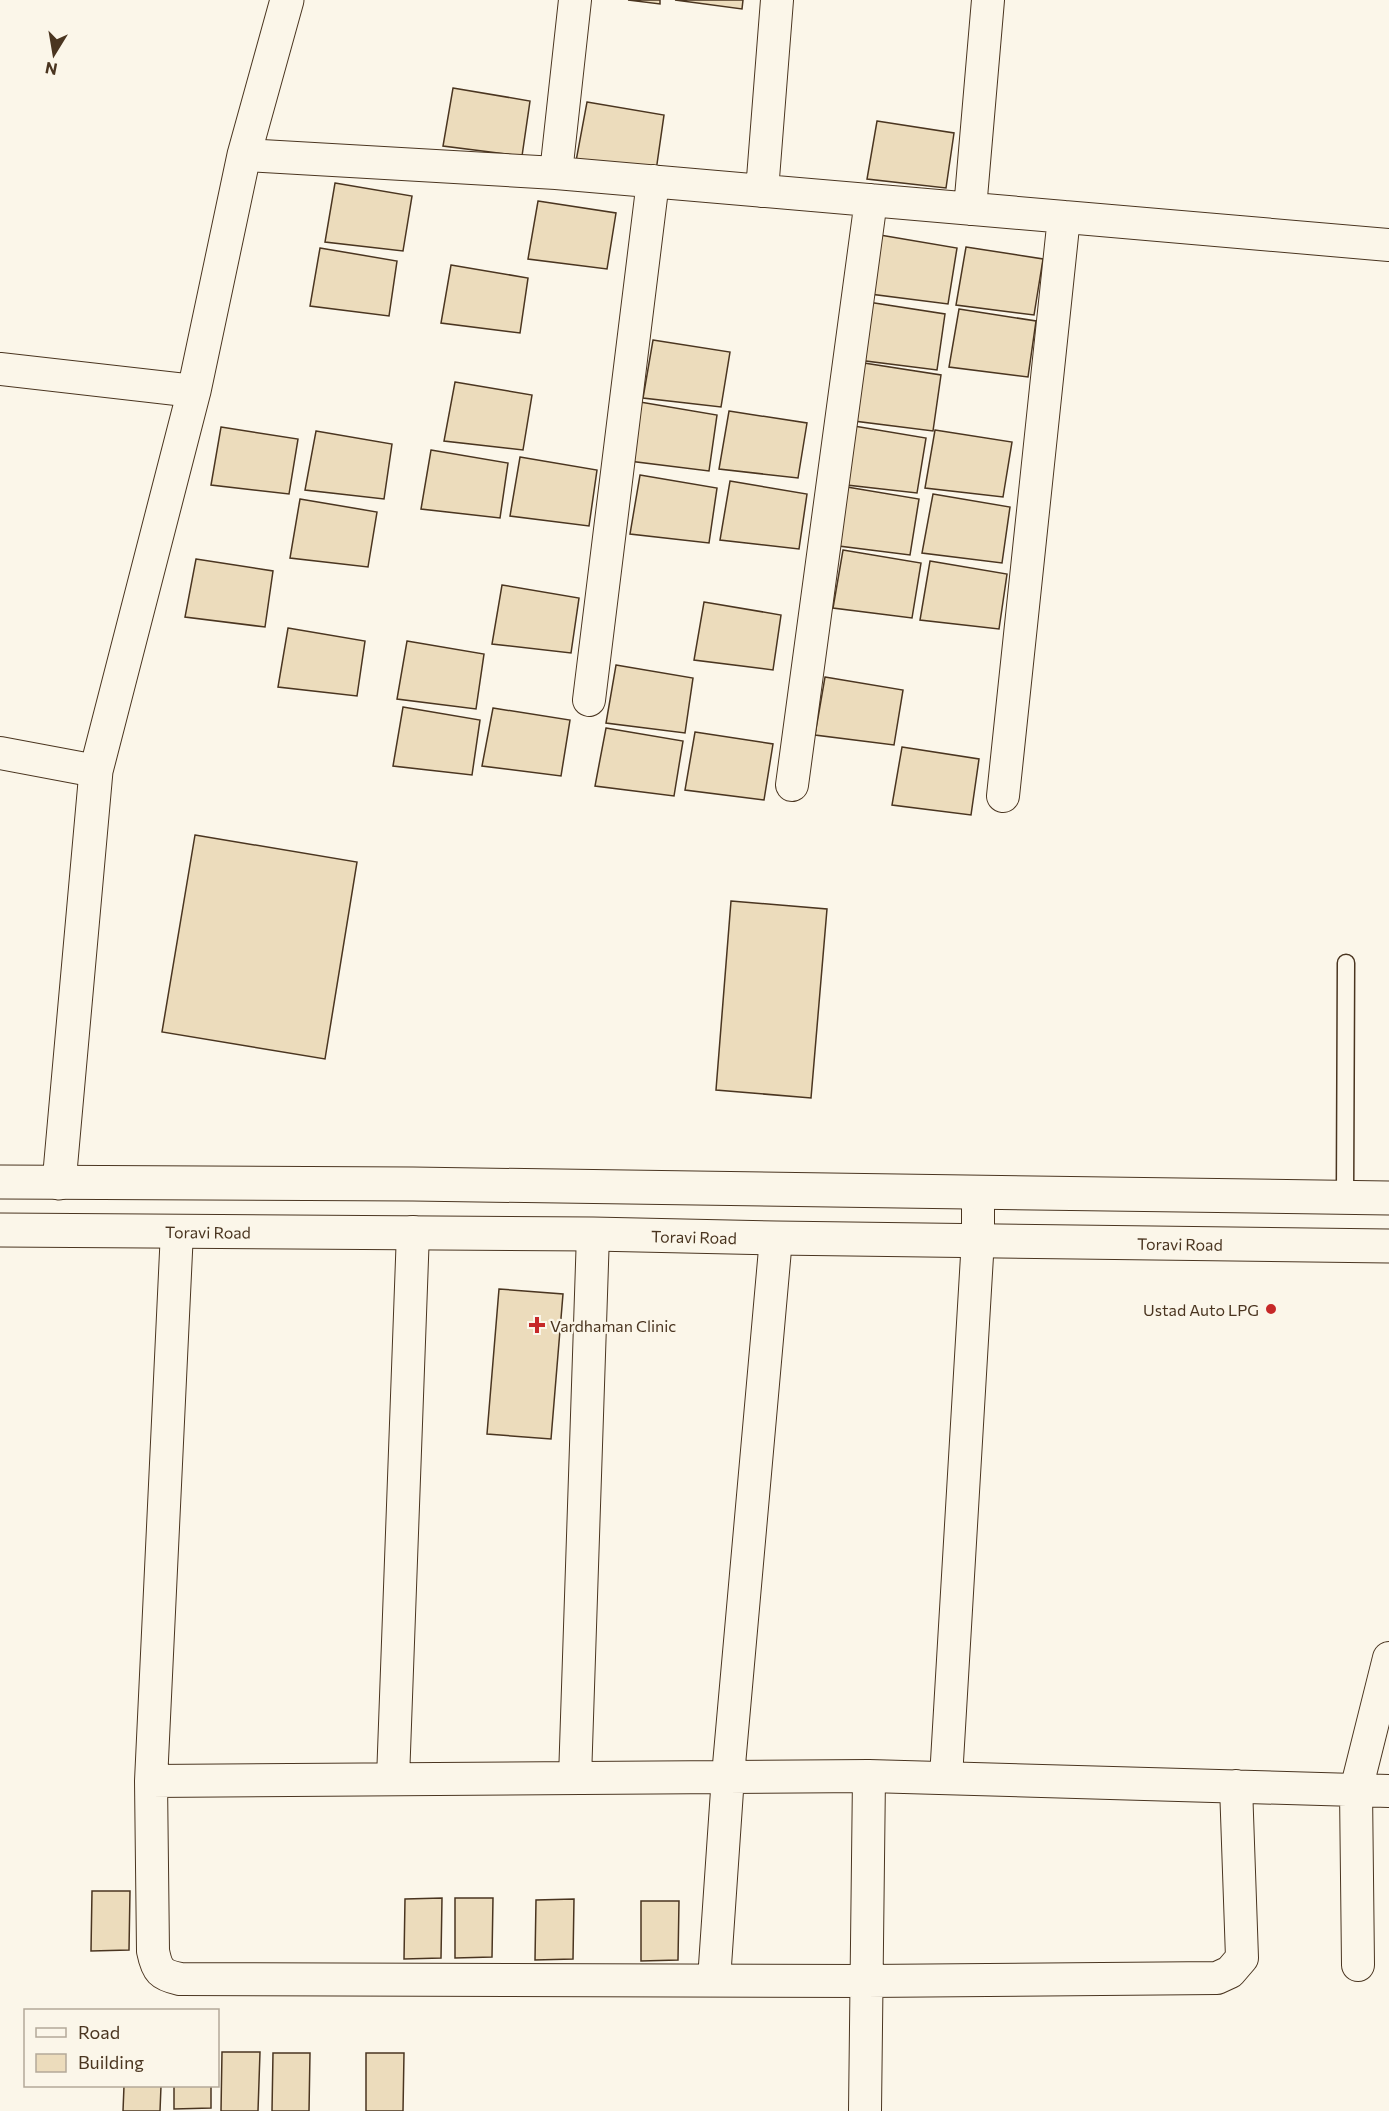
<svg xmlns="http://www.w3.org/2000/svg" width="1389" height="2111" font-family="Commissioner,sans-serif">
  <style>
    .building { fill: #ecdcbc; stroke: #4a3520; stroke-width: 1.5 }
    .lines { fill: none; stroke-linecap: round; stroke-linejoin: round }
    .lane-casing { stroke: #4a3520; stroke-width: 19 }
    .street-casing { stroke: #4a3520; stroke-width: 34 }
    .secondary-casing { stroke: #4a3520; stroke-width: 35 }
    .highway-casing { stroke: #4a3520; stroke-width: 35 }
    .lane { stroke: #fbf6e9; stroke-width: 16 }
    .street { stroke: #fbf6e9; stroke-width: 32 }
    .secondary { stroke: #fbf6e9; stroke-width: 33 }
    .highway { stroke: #fbf6e9; stroke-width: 33 }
    .poi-dot { fill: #c62828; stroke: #fbf6e9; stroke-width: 2 }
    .labels { text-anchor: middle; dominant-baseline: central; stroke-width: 4.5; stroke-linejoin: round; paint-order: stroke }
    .street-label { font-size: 16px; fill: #4a3520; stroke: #fbf6e9 }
    .poi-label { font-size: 16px; fill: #4a3520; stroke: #fbf6e9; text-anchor: end }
  </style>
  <rect width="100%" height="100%" fill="#fbf6e9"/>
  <path class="building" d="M628,0h32v4z
    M675,0h68l-1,9z
    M453,88l77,13 -8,55 -79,-10z
    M587,102l77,13 -8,56 -80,-10z
    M877,121l77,12 -8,55 -79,-9z
    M335,183l77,13 -9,55 -78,-9z
    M538,201l78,12 -9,56 -79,-10z
    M880,235l77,13 -9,56 -78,-10z
    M966,247l77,12 -9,56 -78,-10z
    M320,248l77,13 -8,55 -79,-10z
    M451,265l77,13 -8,55 -79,-10z
    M868,302l77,12 -8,56 -79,-10z
    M959,309l77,12 -8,56 -79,-10z
    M653,340l77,12 -9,55 -78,-9z
    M864,363l77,12 -8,56 -79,-10z
    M455,382l77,13 -9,55 -79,-9z
    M640,402l77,13 -8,56 -80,-10z
    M729,411l78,12 -9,55 -79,-9z
    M848,425l78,13 -9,55 -79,-9z
    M221,427l77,12 -9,55 -78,-9z
    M935,430l77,12 -9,55 -78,-9z
    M316,431l76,13 -8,55 -79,-9z
    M431,450l77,13 -8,55 -79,-9z
    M520,457l77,13 -8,56 -79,-10z
    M640,475l77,13 -8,55 -79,-9z
    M730,481l77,13 -8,55 -79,-9z
    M841,486l78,13 -9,56 -79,-10z
    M933,494l77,13 -8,56 -80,-10z
    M300,499l77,13 -9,55 -78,-9z
    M843,550l78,13 -9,55 -79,-10z
    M196,559l77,12 -8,56 -80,-10z
    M930,561l77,13 -8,55 -79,-9z
    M502,585l77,13 -8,55 -79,-9z
    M704,602l77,13 -8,55 -79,-10z
    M288,628l77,13 -8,55 -79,-9z
    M407,641l77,13 -8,55 -79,-10z
    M616,665l77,13 -8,55 -79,-10z
    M825,677l78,13 -9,55 -79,-10z
    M403,707l77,13 -8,55 -79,-9z
    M493,708l77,12 -9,56 -79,-10z
    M606,728l77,13 -9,55 -79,-10z
    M695,732l78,12 -9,56 -79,-10z
    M902,747l77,12 -8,56 -79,-10z
    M195,835l162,27 -32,197 -163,-27z
    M731,901l96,8 -16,189 -95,-8z
    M499,1289l64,5 -12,145 -64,-5z
    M92,1891h38l-1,59 -38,1z
    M442,1898l-1,60 -37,1 1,-60z
    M455,1898h38l-1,59 -37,1z
    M574,1899l-1,60 -38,1 1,-60z
    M641,1901h38l-1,59 -37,1z
    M222,2052h38l-2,59h-37z
    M273,2053h37l-1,58h-37z
    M366,2053h38l-1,58h-37z
    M124,2086h37l-1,25h-37z
    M174,2086h37v22l-37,1z"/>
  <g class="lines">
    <defs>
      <path id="lane" d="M1345,1196l1,-233"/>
      <path id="street" d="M244,155l312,18 833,72
        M556,173l19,-173
        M762,191l15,-191
        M970,209l18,-209
        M0,369l194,22
        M589,700l64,-519
        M0,753l96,18
        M792,785l79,-585
        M1003,796l61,-579
        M177,1231l-26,550 718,-5 520,15
        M575,1778l18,-544
        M946,1778l32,-539v-47
        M393,1779l20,-547
        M151,1781l2,170c4,20 8,24 27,28l687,2 350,-3 13,-6 12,-14 -6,-172
        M1358,1965l-2,-175 33,-132
        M714,1980l14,-204 48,-538
        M865,2111l4,-335"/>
      <path id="secondary" d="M59,1183l37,-412 98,-380 50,-236 43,-155"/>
      <g id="highway">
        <path d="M0,1182l413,2 976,14"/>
        <path id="s1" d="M0,1230l593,4 183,4 613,8"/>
      </g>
    </defs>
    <use href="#lane" class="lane-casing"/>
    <use href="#street" class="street-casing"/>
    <use href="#secondary" class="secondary-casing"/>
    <use href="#highway" class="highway-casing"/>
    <use href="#lane" class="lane"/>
    <use href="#street" class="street"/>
    <use href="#secondary" class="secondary"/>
    <use href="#highway" class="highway"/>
  </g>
  <g class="poi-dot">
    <circle cx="1271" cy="1309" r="6"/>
    <path d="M534 1316h6v6h6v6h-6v6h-6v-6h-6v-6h6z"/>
  </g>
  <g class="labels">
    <g class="street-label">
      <text stroke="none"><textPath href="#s1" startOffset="208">Toravi Road</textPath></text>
      <text stroke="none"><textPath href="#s1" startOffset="694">Toravi Road</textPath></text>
      <text stroke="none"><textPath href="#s1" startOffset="1180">Toravi Road</textPath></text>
    </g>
    <g class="poi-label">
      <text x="1259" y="1309">Ustad Auto LPG</text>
      <text x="550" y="1325" text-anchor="start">Vardhaman Clinic</text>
    </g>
  </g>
  <rect x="24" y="2009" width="195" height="78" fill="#fbf6e9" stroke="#b4a999" stroke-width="1.5"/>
  <rect x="36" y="2028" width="30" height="9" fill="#fbf6e9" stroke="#b4a999" stroke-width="1.5"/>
  <text x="78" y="2039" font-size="18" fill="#4a3520">Road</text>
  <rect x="36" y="2054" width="30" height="18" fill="#ecdcbc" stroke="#b4a999" stroke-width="1.5"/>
  <text x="78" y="2069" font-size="18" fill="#4a3520">Building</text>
  <g transform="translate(54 54) rotate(191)" stroke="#fbf6e9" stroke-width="4.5" paint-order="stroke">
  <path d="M0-4.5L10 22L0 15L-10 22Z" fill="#4a3520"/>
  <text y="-9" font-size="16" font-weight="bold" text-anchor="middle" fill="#4a3520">N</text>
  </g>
</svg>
